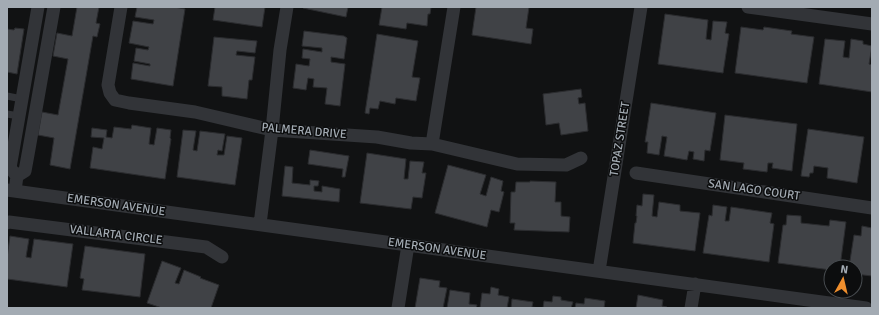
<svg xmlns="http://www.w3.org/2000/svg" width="879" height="315" font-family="Signika,sans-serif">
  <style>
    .building { fill: #404246; stroke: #2b2c2f }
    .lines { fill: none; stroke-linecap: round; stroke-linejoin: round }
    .service { stroke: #323438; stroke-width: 7 }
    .minor { stroke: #323438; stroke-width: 13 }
    .labels { text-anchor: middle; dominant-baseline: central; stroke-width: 3; stroke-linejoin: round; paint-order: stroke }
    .street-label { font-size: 12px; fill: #a3abb3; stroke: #0c0d0e }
  </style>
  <rect width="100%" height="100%" fill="#111213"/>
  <path class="building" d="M77,7h22l-3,16 4,1 -3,13 -4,-1 -23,133 -20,-4 4,-27 -16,-3 4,-23 16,3 10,-56 -15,-3 4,-23 15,3z
    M137,7h37l11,2 -12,77 -42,-7 2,-16 17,3v-2l-16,-3 2,-13 12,2 1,-3 -20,-4 4,-22 20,3 1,-4 -19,-3z
    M215,7h50l-3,20 -49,-7z
    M303,7h45l-2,10 -43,-9z
    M382,7h49l-1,7h-2l-1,12 -20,-3 -1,6 -27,-4z
    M476,7h53l-3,21 7,1 -2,15 -59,-9z
    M665,14l43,6 -2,19 5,1 2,-19 14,1 -2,11 4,1 -6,39 -65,-9z
    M741,27l22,3 1,-3 28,4 -1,3 23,3 -7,46 -72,-10z
    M15,28l9,1 -7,45 -10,-2v-43l7,1z
    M304,31l40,5 3,2 -3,21 -13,-2v5l14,2 -5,42 -15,-2 2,-16 -14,-1 1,-8 -6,-1 -2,12 -13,-2 3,-24 13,2 1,-7 -8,-1 1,-9 19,3v-4l-20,-2z
    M377,34l41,7 -6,36 8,1 -4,23 -20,-3 -1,6 -15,-3 -2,8 -8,-1 -1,6 -4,-1z
    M214,37l43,4 -2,12 -18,-2 -1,4 19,2 -3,23h-3l-2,19 -25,-3v-9l-14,-1z
    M825,39l20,2 -2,16 6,1 2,-19 12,2v3l9,2 -3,18 3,1v27l-53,-8z
    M581,89l1,8 -4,1 1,6 6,-1 3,28 -27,4 -2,-12 -13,2 -3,-31z
    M651,103l65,10 -6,38 -5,-1 -1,11 -11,-2 1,-7 -5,-1 -2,9 -23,-4 3,-19 -5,-1 -3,19 -12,-2 1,-11h-3z
    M725,115l72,9 -5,47 -20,-3 1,-5h-5l-1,9 -24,-3 1,-6 -24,-3z
    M132,125l19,3 -2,16 5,1 3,-17 14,2 -1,8 1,1 -6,40 -75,-11 3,-21 9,2 2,-11 -13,-1 1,-9 15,2 -1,7 6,1 2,-11 17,2z
    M808,129l56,8 -7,46 -30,-5 1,-10 -14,-2 -1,7h-3l-1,4 -8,-1z
    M183,130l13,1 -3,19 4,1 3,-20 25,3 -3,17 -4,-1 -1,5h7l3,-19 15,2 -7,47 -58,-8z
    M310,150l39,6 -4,21h-3l1,-8 -35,-5z
    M367,153l39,6 -2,20h4l2,-18 14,1 -2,11h4l-4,25 -9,-1 -2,12 -51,-6z
    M448,165l38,10 -6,19 6,2 5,-19 12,4 -2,10 3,1 -5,20 -8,-2 -4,17 -52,-14z
    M285,166l8,1 -1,16 18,2v-5l9,1 -1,5h-4v5l8,1v-6l18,3 -1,13 -57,-6z
    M530,181l26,1 -1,20h6v14l9,1 -1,15 -55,-2 1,-7h-5l1,-31h4l1,-10h14z
    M643,194l11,1 -2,21 5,1 2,-15 21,3v6l20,2 -5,38 -62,-8 2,-20h1l1,-7h-1l1,-11 5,1z
    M713,205l14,2 -2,14h4l2,-14 41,6 -2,10 4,1 -5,38 -66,-9 6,-38 3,1z
    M787,215l14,1v7l28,3 1,-6 16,2 -6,45h-9v3l-53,-7 5,-38h3z
    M862,226l10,2v48l-17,-2v-7h-6l5,-32 7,1z
    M10,236l19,3 -3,18 5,1 3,-19 39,5 -6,43 -60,-8v-21z
    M85,246l60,8 -5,43 -58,-7 2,-11 -4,-1z
    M162,261l19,7 -6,15 4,1 5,-14 17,7 -1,1 19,7 -8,23h-49l-15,-5z
    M420,278l20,3 -1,6 8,1 -4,20h-28z
    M491,287l8,2 -1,6 11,2 -2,11h-27l2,-15 8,1z
    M450,290l20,3 -1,11 8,1 -1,3h-29z
    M638,295l25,5 -1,6 5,1v1h-31z
    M553,296l8,1v3l12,2 -2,6h-28l1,-7 8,1z
    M585,298l20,3 -1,7h-29l1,-5 8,1z
    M512,299l21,3 -1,5 8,1h-29z"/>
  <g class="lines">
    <path class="service" d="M7,96l15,3
      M7,114l12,2"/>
    <path class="minor" d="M121,7l-13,78 2,8 5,7 14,3 66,9 77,18 105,7 34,6 21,1 85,20 49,1 15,-7
      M748,7l124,17
      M432,144l22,-137
      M636,173l236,35
      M17,176l8,-5 4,-22 25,-142
      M7,190l859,118
      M15,191l2,-15 -7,-8 28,-161
      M7,223l2,-1 197,25 16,10
      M260,224l12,-94 8,-80 7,-43
      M599,271l42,-264
      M398,308l10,-63
      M691,308l4,-24"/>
  </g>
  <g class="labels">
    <g class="street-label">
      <text transform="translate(304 131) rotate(5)">PALMERA DRIVE</text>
      <text transform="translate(620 139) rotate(-81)">TOPAZ STREET</text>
      <text transform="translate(754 190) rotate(8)">SAN LAGO COURT</text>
      <text transform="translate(116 205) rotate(8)">EMERSON AVENUE</text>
      <text transform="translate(116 235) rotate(7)">VALLARTA CIRCLE</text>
      <text transform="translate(437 249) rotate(8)">EMERSON AVENUE</text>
    </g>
  </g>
  <rect width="879" height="315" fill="none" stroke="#a3abb3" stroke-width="16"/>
  <g transform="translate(843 279) rotate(8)"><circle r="19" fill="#0c0d0e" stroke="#484c50"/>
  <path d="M0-3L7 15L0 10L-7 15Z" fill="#ef8e2d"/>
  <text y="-6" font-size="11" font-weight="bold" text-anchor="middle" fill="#a3abb3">N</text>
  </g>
</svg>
